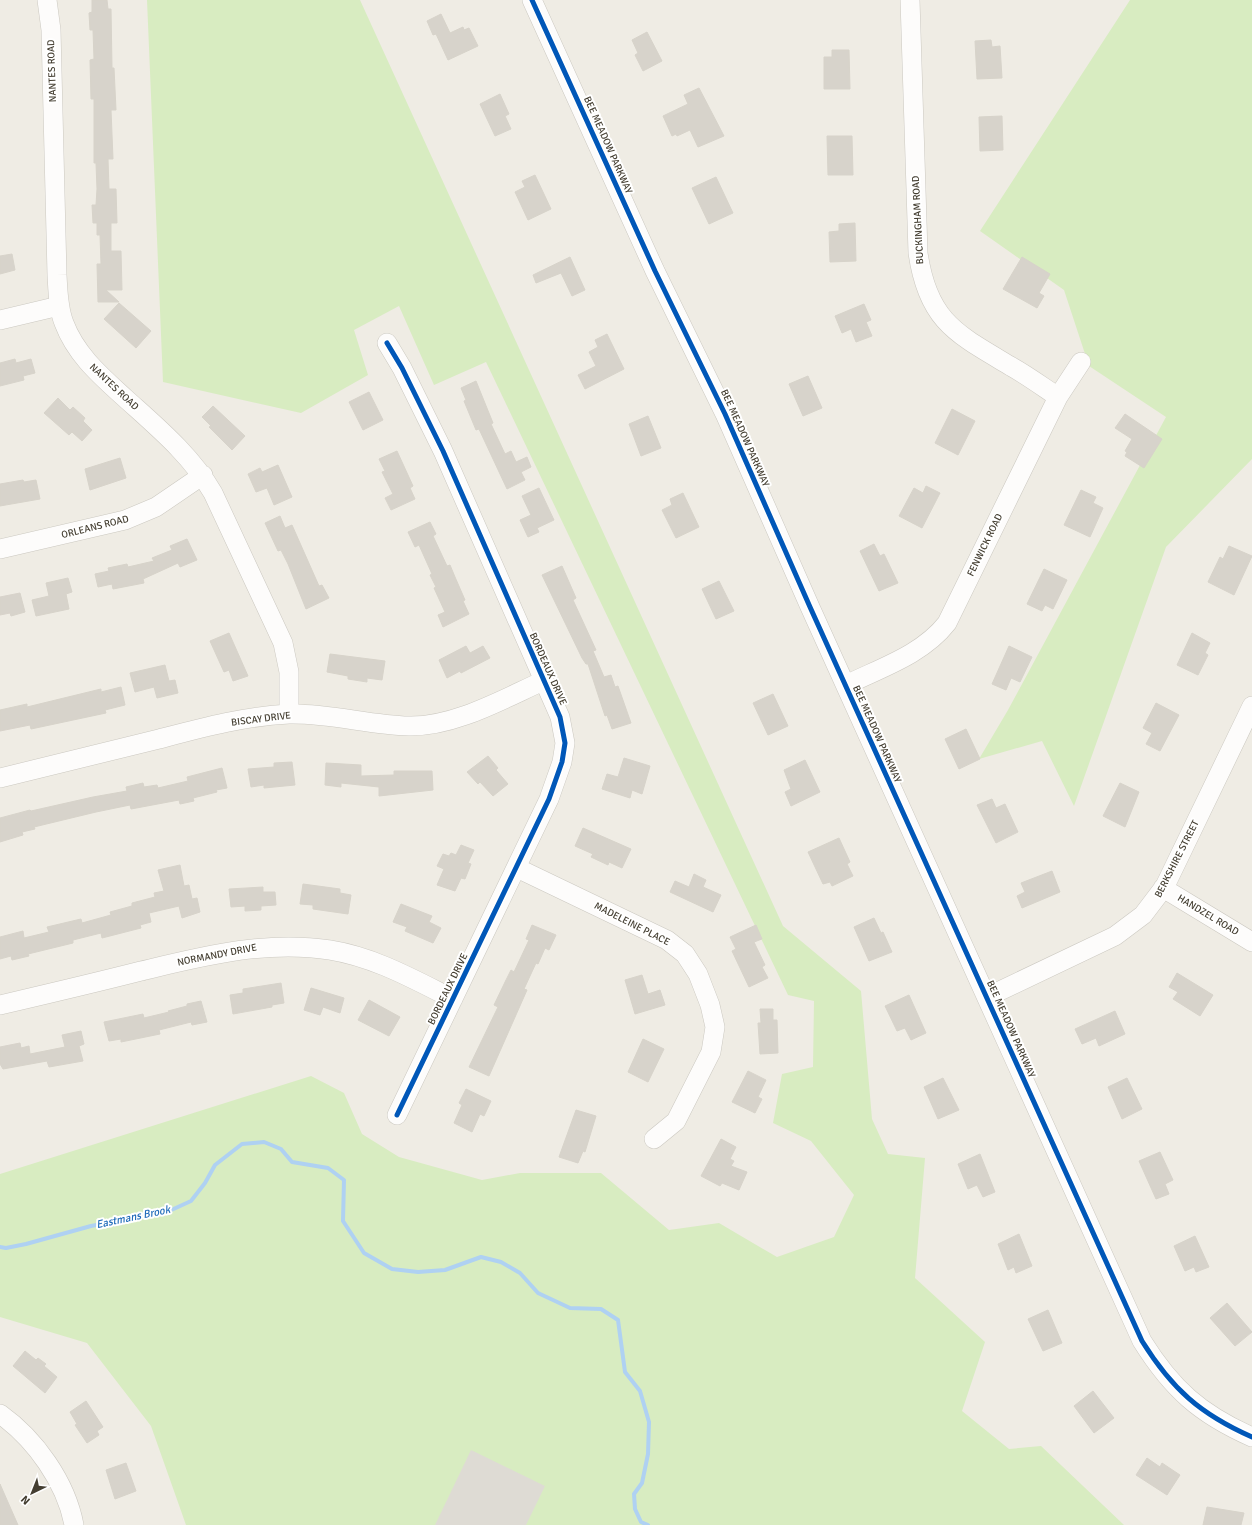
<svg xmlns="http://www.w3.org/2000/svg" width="1252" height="1525" font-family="Signika,sans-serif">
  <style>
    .green { fill: #d8ecc1 }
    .parking { fill: #dedbd4 }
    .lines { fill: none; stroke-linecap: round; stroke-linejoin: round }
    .stream { stroke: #afd1f2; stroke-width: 4 }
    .building { fill: #d7d3cb; stroke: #d7d3ca }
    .minor-casing { stroke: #cbc8c0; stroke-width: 20 }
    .minor { stroke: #fdfcfb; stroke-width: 19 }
    .cycleway-casing { stroke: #fff; stroke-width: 8 }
    .cycleway { stroke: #0057b8; stroke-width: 5 }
    .labels { text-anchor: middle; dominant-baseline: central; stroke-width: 4; stroke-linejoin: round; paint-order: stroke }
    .street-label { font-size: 10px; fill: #443e31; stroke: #fff }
    .water-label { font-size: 11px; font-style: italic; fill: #206bba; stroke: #fff }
  </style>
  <rect width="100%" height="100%" fill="#efece4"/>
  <path class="green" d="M147,0h213l423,926 78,65 11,128 16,35 37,4 -10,120 70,64 -23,69 47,38 32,-3 83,79h-938l-35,-99 -64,-83 -87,-26v-143l311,-98 33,17 18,41 37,23 83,23 38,-7h81l68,57 50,-7 58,34 57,-20 20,-42 -43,-54 -38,-18 9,-49 31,-7 1,-66 -26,-6 -302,-633 -52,23 -35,-79 -45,24 14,45 -67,38 -138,-31z
    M1130,0h122v459l-86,88 -92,259 -32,-65 -63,18 29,-49 158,-293 -77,-51 -25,-76 -84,-59z"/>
  <path class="parking" d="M471,1450l74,36 -19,39h-91z"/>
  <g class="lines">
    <path class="stream" d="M0,1247l6,1 20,-4 65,-18 76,-14 24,-11 14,-18 10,-18 27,-21 22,-2 17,7 11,13 36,6 16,12 -1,41 21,32 28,16 26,3 27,-2 36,-13 20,5 19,11 18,20 32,15 31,1 17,11 7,52 15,19 9,31 -1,32 -6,29 -8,11 1,15 6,13 7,3"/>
  </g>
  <path class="building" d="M92,0h15l1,9h3l1,59h2l2,42h-5l2,49h-5l1,30h7l1,34h-6v28h10l1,39h-16l13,12h-21l-1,-38h4l-1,-29h-3v-12h-4l-1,-18h4l1,-16 -1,-26h-2v-64h-3l-1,-39 4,-1 -1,-29h-3l-1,-17 3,-1z
    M441,14l9,19 13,-6 1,3 5,-2 9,18 -30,14 -12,-26 -3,1 -6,-14z
    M647,32l15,29 -19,10 -8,-16 3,-2 -6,-13z
    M991,40l1,7 8,-1 2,32 -25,1 -2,-38z
    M832,50h17l1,39h-26v-32h8z
    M699,88l25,48 -26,11 -8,-17 -13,6 -1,-2 -4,2 -9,-20 25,-12 -4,-9z
    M500,94l9,20 -4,2 6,13 -16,7 -15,-32z
    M1002,116l1,34 -23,1 -1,-34z
    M827,136h25l1,39h-25z
    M535,175l16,34 -23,11 -13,-28 10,-5 -3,-6z
    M716,177l17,36 -24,11 -17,-36z
    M855,223l1,38 -26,1 -1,-30 10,-1v-7z
    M12,254l3,16 -15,4v-18z
    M570,257l15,33 -13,6 -11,-23 -25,10 -3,-8z
    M1022,257l28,17 -11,19 5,3 -7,12 -34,-19z
    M119,303l32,28 -15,17 -32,-29z
    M864,304l7,16 -5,2 6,14 -16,6 -5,-13 -9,4 -7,-17z
    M607,334l17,35 -39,20 -7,-14 18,-9 -7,-14 9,-5 -3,-7z
    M15,359l1,4 15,-4 4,14 -12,3 1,4 -24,6v-23z
    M808,376l14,32 -19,8 -14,-32z
    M476,381l17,42 -2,1 14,30 6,-3 5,11 11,-5 4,10 -10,5 4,8 -18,9 -28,-60 -3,1 -12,-29 2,-1 -5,-12z
    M369,392l14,28 -20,10 -14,-28z
    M58,398l12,12 3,-3 12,11 -2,3 9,9 -10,11 -10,-9 -3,3 -25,-22z
    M213,406l32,30 -13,14 -23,-23 2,-1 -9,-9z
    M952,409l23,12 -17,34 -23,-12z
    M1125,414l37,25 -18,29 -19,-12 2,-4 -2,-1 7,-12 -17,-11z
    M648,416l13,32 -20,8 -12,-32z
    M397,451l16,35 -3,2 5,11 -24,11 -6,-12 8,-4 -11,-22 3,-1 -6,-12z
    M120,458l6,20 -36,12 -5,-21z
    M278,465l14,32 -18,8 -7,-17 -11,4 -8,-18 12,-6 2,4z
    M23,480l1,2 12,-2 4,19 -40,7v-22z
    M926,486l14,7 -18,35 -23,-12 15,-28 9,5z
    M539,488l15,32 -17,8 2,4 -11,5 -8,-17 11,-5 -9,-19z
    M1081,490l15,7 -3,6 10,5 -13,29 -26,-12z
    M683,493l16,34 -23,11 -14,-28 10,-5 -2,-6z
    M280,516l5,12 7,-3 27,61 3,-1 7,13 -23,11 -18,-45 -7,-14 -3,1 -13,-28z
    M430,522l6,12 -3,2 14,30 3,-1 5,12 10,23 -2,1 6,13 -26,13 -5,-12 7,-3 -11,-24 2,-1 -6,-12 2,-1 -13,-29 -4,2 -7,-15z
    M187,539l10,21 -17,7 -2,-4 -35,16 1,4 -31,6 -1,-5 -14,3 -3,-13 14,-3 -1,-3 19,-4 1,3 26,-6 -2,-3 20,-8 -2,-4z
    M874,544l6,12 4,-2 14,29 -19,8 -19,-40z
    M1229,546l23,10 -18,39 -26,-13 12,-25 3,2z
    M562,566l14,32 -3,2 23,50 -3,1 11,26 7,-2 4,12 3,-1 13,37 -19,6 -5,-14 -2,1 -17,-52h-2l-4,-6 -40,-83z
    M1044,569l23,11 -14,29 -8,-4 -3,6 -15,-7z
    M68,578l4,14 -6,2 3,15 -33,7 -4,-16 17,-4 -3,-13z
    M719,581l15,30 -18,8 -14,-30z
    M20,593l5,19 -14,4 -1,-3 -10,2v-18z
    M229,633l19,43 -15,5 -4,-11 -5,2 -14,-31z
    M1192,633l18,10 -5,10 3,2 -10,20 -21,-10z
    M466,646l4,7 13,-7 7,12 -29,15 -1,-2 -13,7 -8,-18z
    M1009,646l23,11 -12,25 -9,-4 -5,12 -14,-6z
    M330,654l55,7 -3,19 -15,-2v4l-19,-3v-3l-21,-4z
    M165,665l4,16 6,-1 3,13 -21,5 -3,-11 -19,5 -5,-19z
    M121,687l4,18 -20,5 1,3 -75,16 -1,-4 -30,6v-21l27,-6v3l74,-18v3z
    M773,694l15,32 -20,9 -15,-32z
    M1156,703l23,12 -19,36 -14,-7 6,-11 -9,-5z
    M966,729l14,30 -21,10 -14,-30z
    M488,756l10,12 -2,2 12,14 -15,12 -13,-14 -2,2 -11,-12z
    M624,758l26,8 -8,28 -10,-4 -2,8 -28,-9 5,-15 11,3z
    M805,760l15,32 -29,14 -6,-14 6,-3 -7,-19z
    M292,762l3,23 -31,3v-3l-13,2 -3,-18 26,-2v-4z
    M326,763l35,2v11l33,-1v-4h38l1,19 -54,6v-9l-38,-4v4l-16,-2z
    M222,768l5,20 -11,2 1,2 -24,6 1,3 -14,3 -1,-4 -48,9 -1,-4 -34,7 -62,15 1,2 -13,3 1,3 -23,7v-24l30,-8 1,1 62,-14 34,-6 -1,-4 17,-4 1,4 13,-2 1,3 30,-7 -1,-4z
    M1120,783l19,9 -14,35 -22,-11z
    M992,799l4,9 9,-4 13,28 -22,11 -19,-38z
    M583,828l48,21 -9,19 -13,-6 -1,3 -17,-8 2,-3 -18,-8z
    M839,838l11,24 -3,2 6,12 -21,10 -2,-4 -7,2 -15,-32z
    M461,845l13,5 -6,13 3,1 -6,15 -4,-1 -6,13 -18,-6 7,-16 -7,-3 6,-12 6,2 2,-3 5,2z
    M180,865l4,21 5,-1 3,14 5,-1 3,14 -18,6 -3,-12 -30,7 2,9 -11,3 1,3 -39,10 -1,-5 -28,7v3l-45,11 1,2 -17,4 -1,-4 -11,3v-22l23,-6 1,7 25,-6 -2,-5 34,-8 1,4 29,-8 -1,-3 22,-6v-3l23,-6 -1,-4 10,-2 -6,-21z
    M1052,871l8,21 -38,16 -5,-12 8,-4 -4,-9z
    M694,874l12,6 -3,7 18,8 -8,17 -43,-20 5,-11 14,6z
    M303,884l37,5v4l11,2 -3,19 -35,-5v-4l-13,-1z
    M263,887v5h12l1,13 -15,1v4l-16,1v-5l-14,1 -2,-18z
    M401,904l31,12 -3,6 12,6 -8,15 -28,-12 2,-4 -14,-5z
    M874,918l7,15 2,-1 9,20 -23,9 -15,-34z
    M532,925l24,10 -7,15 -4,-2 -7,16 -2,-1 -12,26 3,1 -38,86 -20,-9 29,-60 -4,-2 12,-25 5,-10 3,2 15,-32 -3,-1z
    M756,925l6,14 -8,3 11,23 -3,2 6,11 -19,9 -17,-36 4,-2 -6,-12z
    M1177,973l36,22 -13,21 -27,-17 5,-7 -9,-5z
    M642,975l6,19 12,-4 5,15 -30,9 -10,-34z
    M281,983l3,20 -12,2v2l-39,7 -3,-19 13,-2v-4z
    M311,988l33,10 -4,15 -17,-6 -3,8 -16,-5z
    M909,995l17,38 -15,7 -6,-12 -8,3 -12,-25z
    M369,1000l31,17 -11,19 -31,-16z
    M201,1001l6,21 -15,3 -1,-3 -32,8 1,4 -39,8v-3l-12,2 -5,-19 39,-8 1,4 25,-6 -1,-1 19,-5v-2z
    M760,1009h13v11h4l1,33 -18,1 -2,-31h3z
    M1115,1011l10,23 -26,12 -3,-8 -14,6 -7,-15z
    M81,1031l3,13 -5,2 4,15 -34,6 -2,-6 -44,8 -3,-5v-17l20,-4 1,5 8,-2 1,8 35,-7 -3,-12z
    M643,1039l21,10 -16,33 -20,-10z
    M748,1071l18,9 -8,17 4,2 -7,14 -23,-11z
    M943,1078l16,32 -21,9 -14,-32z
    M1127,1078l15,31 -20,10 -14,-32z
    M466,1089l25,12 -7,15 -4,-2 -8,18 -18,-9 8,-18 -3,-2z
    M576,1110l20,6 -11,36 -2,-1 -5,12 -19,-6z
    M721,1139l15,8 -6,12 4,2 -3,5 16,6 -8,18 -17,-7 -2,3 -19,-10z
    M1160,1152l13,28 -8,4 4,10 -13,5 -17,-38z
    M980,1154l15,38 -12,5 -6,-12 -9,4 -10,-25z
    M1019,1234l13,32 -16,7 -2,-6 -6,3 -10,-26z
    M1195,1236l14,31 -13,5 -2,-5 -9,4 -11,-25z
    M1227,1303l25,29 -17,14 -25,-28z
    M1048,1310l14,33 -19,8 -15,-32z
    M25,1351l11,9 2,-2 8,6 -2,2 13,11 -12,16 -32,-27z
    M1093,1391l21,27 -20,15 -20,-27z
    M86,1401l17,26 -6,4 2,4 -12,8 -12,-18 2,-1 -7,-12z
    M1147,1458l13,9 2,-4 18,12 -13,20 -31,-20z
    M126,1463l10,28 -21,8 -9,-29z
    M0,1484l18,41h-18z
    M1207,1507l37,6 -3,12h-38z"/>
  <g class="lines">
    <defs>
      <path id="minor" d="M47,0l4,30 6,245c1,16 1,33 7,48 12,32 37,53 61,75 32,29 66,57 88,95l70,150 6,29v42
        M532,0l123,271 70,143 85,193 332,734c30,48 58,73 110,96
        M910,0l8,253c10,69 39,81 94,114 16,9 31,20 46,30
        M0,320l59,-14
        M387,343l15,25 41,83 117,266 5,26 -3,19 -13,37 -152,316
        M0,549l125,-29 31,-13 47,-32
        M846,685c34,-17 76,-30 101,-62l111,-226 23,-35
        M0,778c53,-13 106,-26 159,-39 42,-11 86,-23 130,-25 41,-1 80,11 120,12 45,1 94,-27 134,-45
        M517,868l150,72 18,14 13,20 12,31 5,22 -4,25 -35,69 -22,18
        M1163,888l89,54
        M987,997l128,-61 28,-21 22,-29 87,-180
        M0,1005c47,-11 94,-22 141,-34 63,-15 124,-31 189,-21 44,7 83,29 123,49
        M0,1414c35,25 66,68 74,111"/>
    </defs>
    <use href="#minor" class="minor-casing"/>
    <use href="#minor" class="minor"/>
    <defs>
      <path id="cycleway" d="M532,0l123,271 70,143 85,193 332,734c30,48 58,73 110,96
        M387,343l15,25 41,83 117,266 5,26 -3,19 -13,37 -152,316"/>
    </defs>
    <use href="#cycleway" class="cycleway-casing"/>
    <use href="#cycleway" class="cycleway"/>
  </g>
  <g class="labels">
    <g class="street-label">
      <text transform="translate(52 71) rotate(-92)">NANTES ROAD</text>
      <text transform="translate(608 145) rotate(66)">BEE MEADOW PARKWAY</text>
      <text transform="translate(918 220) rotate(-93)">BUCKINGHAM ROAD</text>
      <text transform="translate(114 387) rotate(43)">NANTES ROAD</text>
      <text transform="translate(745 438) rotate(66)">BEE MEADOW PARKWAY</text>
      <text transform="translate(95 527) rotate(-14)">ORLEANS ROAD</text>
      <text transform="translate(985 545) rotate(-64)">FENWICK ROAD</text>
      <text transform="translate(548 669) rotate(66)">BORDEAUX DRIVE</text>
      <text transform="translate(261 719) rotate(-7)">BISCAY DRIVE</text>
      <text transform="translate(877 734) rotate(66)">BEE MEADOW PARKWAY</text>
      <text transform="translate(1177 859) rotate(-63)">BERKSHIRE STREET</text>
      <text transform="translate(1208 915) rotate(31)">HANDZEL ROAD</text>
      <text transform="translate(632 924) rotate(27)">MADELEINE PLACE</text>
      <text transform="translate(217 955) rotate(-11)">NORMANDY DRIVE</text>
      <text transform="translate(448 989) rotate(-64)">BORDEAUX DRIVE</text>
      <text transform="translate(1011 1029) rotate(66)">BEE MEADOW PARKWAY</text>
    </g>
    <g class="water-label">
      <text transform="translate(133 1217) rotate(-12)">Eastmans Brook</text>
    </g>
  </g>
  <g transform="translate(32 1493) rotate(223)" stroke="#ffffff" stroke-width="3" paint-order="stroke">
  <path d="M0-3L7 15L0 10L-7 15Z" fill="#443e31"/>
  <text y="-6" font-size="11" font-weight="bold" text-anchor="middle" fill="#443e31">N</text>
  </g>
</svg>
